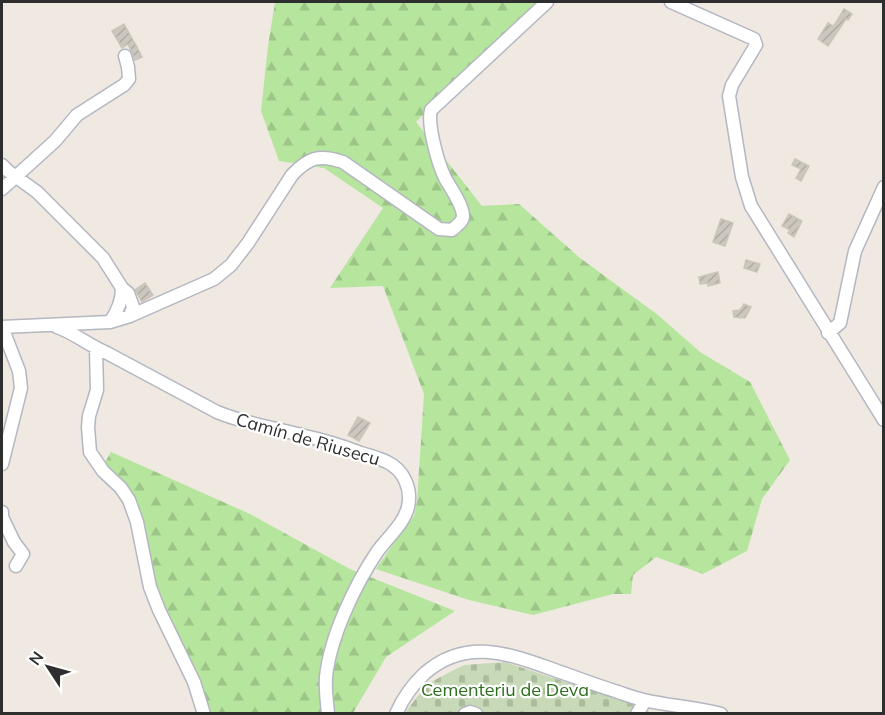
<svg xmlns="http://www.w3.org/2000/svg" width="885" height="715" font-family="Mulish,sans-serif">
  <style>
    .forest { fill: url(#forest-firs) }
    .cemetery { fill: url(#cemetery-stones) }
    .building { fill: url(#building-hatch); stroke: #cbc5ba; stroke-width: 1.5 }
    .lines { fill: none; stroke-linecap: round; stroke-linejoin: round }
    .minor-casing { stroke: #b4b7c1; stroke-width: 15 }
    .minor { stroke: #fff; stroke-width: 12 }
    .labels { text-anchor: middle; dominant-baseline: central; stroke-width: 4.5; stroke-linejoin: round; paint-order: stroke }
    .street-label { font-size: 18px; fill: #2e2e2e; stroke: #fff }
    .park-label { font-size: 18px; fill: #2c6e1b; stroke: #fff }
  </style>
  <defs>
    <pattern id="forest-firs" width="22" height="20" patternUnits="userSpaceOnUse" patternTransform="scale(1.5)"><rect width="22" height="20" fill="#b6e59e"/><path d="M5 1l3.5 6h-7zM16 11l3.5 6h-7z" fill="#9dc588"/></pattern>
    <pattern id="cemetery-stones" width="16" height="16" patternUnits="userSpaceOnUse" patternTransform="scale(1.5)"><rect width="16" height="16" fill="#c8d9b8"/><path d="M2 7V4a2 2 0 0 1 4 0v3zM10 15v-3a2 2 0 0 1 4 0v3z" fill="#acbb9e"/></pattern>
    <pattern id="building-hatch" width="6" height="6" patternUnits="userSpaceOnUse" patternTransform="scale(1.5)"><rect width="6" height="6" fill="#cbc7bf"/><path d="M-1 1l2-2M0 6l6-6M5 7l2-2" fill="none" stroke="#afaba4"/></pattern>
  </defs>
  <rect width="100%" height="100%" fill="#efe9e1"/>
  <path class="forest" d="M275,2h263l-29,26 -93,94 66,84 37,-2 61,54 78,57 42,37 50,30 40,78 -28,39 -15,52 -44,23 -47,-17 -23,18 -2,19h-18l-80,21 -64,-15 -93,-31 23,-34 15,-19 3,-14 7,-108 -41,-108 -53,2 53,-80 -59,-40 -45,-7 -18,-50 7,-65z
    M111,452l139,62 100,55 105,42 -69,46 -33,56h-147l-52,-120 -15,-73 -35,-56z"/>
  <path class="cemetery" d="M505,662l133,44 -1,3 12,2 -1,3h-242l1,-4 20,-26 37,-19z"/>
  <path class="building" d="M844,9l8,5 -4,6 -2,-1 -18,27 -10,-7 10,-16 5,3 2,-2z
    M124,24l13,23 5,10 -7,3 -7,-16 -6,4 -10,-17z
    M795,159l14,7 -8,15 -5,-3 5,-9 -9,-4z
    M789,214l13,7 -8,16 -6,-4 2,-3 -8,-4z
    M721,219l12,4 -8,23 -12,-4z
    M746,260l14,4 -3,8 -13,-4z
    M718,272l2,11 -12,3v-3l-8,1 -1,-7z
    M145,283l8,12 -11,7 -7,-12z
    M744,304l7,3 -6,11 -11,-1 -1,-6 7,-1z
    M358,417l12,6 -11,18 -11,-6z"/>
  <g class="lines">
    <defs>
      <path id="minor" d="M671,2l83,37 2,6 -24,40 -3,11 13,81 9,29 133,214
        M2,165l6,6 29,21 66,66 19,30 6,5 5,14 -3,9
        M2,189l53,-48 22,-26 47,-30 5,-6 -1,-12 -3,-11
        M110,322c8,-11 12,-21 12,-34
        M2,327l108,-5 20,-6 84,-37 17,-14 17,-22 44,-68c17,-18 28,-21 51,-13l96,67 13,1c4,-4 11,-8 11,-14 0,-11 -13,-29 -18,-38 -7,-15 -18,-53 -14,-68l116,-108
        M57,327c18,6 32,19 50,26l110,59c29,12 58,16 88,24 19,4 38,10 56,17 9,3 18,5 26,9 17,8 25,27 21,45 -4,17 -21,31 -31,45 -22,33 -47,85 -51,125 -1,13 1,24 2,37
        M828,333l12,-10 15,-72 29,-64
        M96,349l1,41 -8,26 -1,11 2,25 13,19 18,17 8,12 8,22 13,65 9,23 35,72 10,32
        M2,464l19,-76 -2,-17 -17,-44
        M2,512v5l12,25 9,12 -7,12
        M396,714c7,-16 16,-29 29,-41 39,-34 80,-21 124,-5 23,8 46,17 69,24 9,3 17,6 26,8 25,6 52,7 77,14
        M465,714l5,-2 6,2
        M637,714l8,-13"/>
    </defs>
    <use href="#minor" class="minor-casing"/>
    <use href="#minor" class="minor"/>
  </g>
  <g class="labels">
    <g class="street-label">
      <text transform="translate(308 439) rotate(16)">Camín de Riusecu</text>
    </g>
    <g class="park-label">
      <text x="505" y="689">Cementeriu de Deva</text>
    </g>
  </g>
  <rect width="885" height="715" fill="none" stroke="#2e2e2e" stroke-width="6"/>
  <g transform="translate(48 667) rotate(306)" stroke="#ffffff" stroke-width="4.5" paint-order="stroke">
  <path d="M0-4.5L10 22L0 15L-10 22Z" fill="#2e2e2e"/>
  <text y="-9" font-size="16" font-weight="bold" text-anchor="middle" fill="#2e2e2e">N</text>
  </g>
</svg>
